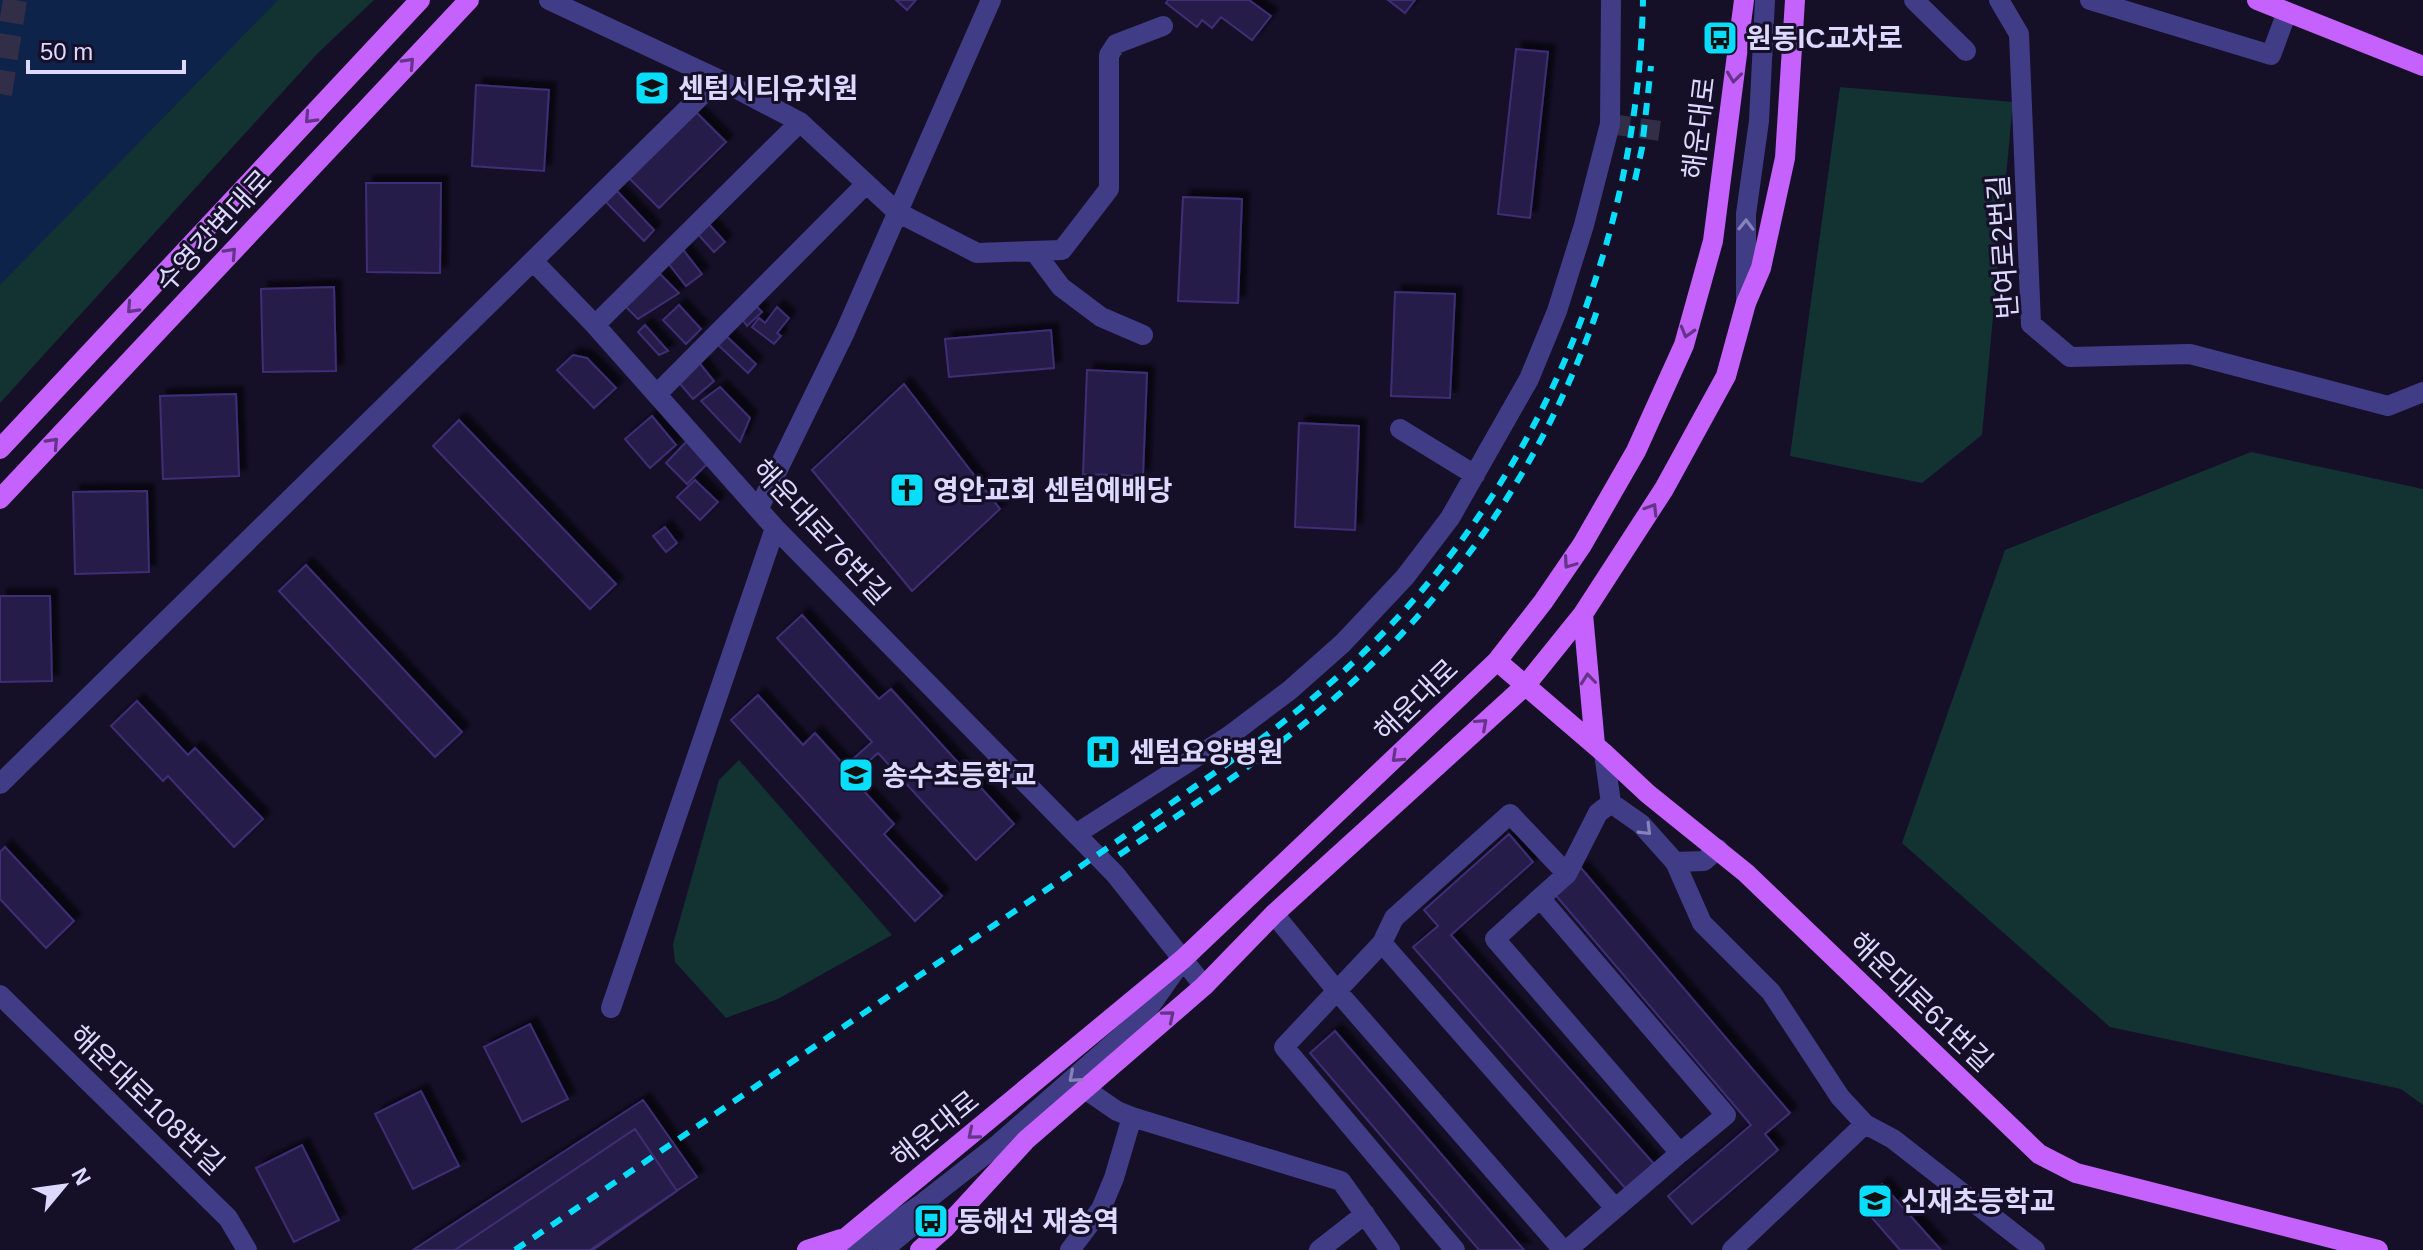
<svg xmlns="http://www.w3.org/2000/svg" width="2423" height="1250" font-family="Helvetica,'Noto Sans KR',sans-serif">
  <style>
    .green { fill: #133232 }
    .water { fill: #0d234a }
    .building { fill: #271d49; stroke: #3e2f74; stroke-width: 2; filter: url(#shadow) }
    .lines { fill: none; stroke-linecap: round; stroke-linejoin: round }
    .minor-tunnel { stroke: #332e48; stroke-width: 20; stroke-dasharray: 20 10; stroke-linecap: butt }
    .highway-tunnel { stroke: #332e48; stroke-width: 24; stroke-dasharray: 24 12; stroke-linecap: butt }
    .minor { stroke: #413c86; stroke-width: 20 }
    .major { stroke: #c561fc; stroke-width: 20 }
    .rail { stroke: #08ddfb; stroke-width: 6; stroke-dasharray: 12 10; stroke-linecap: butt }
    .oneway { stroke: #643487 }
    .oneway2 { stroke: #8782bc }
    .labels { text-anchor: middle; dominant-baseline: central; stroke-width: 6; stroke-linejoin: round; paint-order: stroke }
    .poi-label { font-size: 28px; font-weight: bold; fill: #ddd8fe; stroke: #151028; text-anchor: start }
    .street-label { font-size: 28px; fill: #ddd8fe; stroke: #151028 }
  </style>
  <defs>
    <filter id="shadow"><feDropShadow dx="7" dy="-7" stdDeviation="2" flood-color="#0009"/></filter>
  </defs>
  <rect width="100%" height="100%" fill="#151028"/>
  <path class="green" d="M0,0h374l-56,53 -318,350z
    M1840,87l173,15 -31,333 -60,48 -132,-27z
    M2251,452l172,37v616l-22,-16 -291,-62 -208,-184 103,-293z
    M739,760l153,175 -114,64 -52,19 -51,-56 -2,-18 46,-164z"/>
  <path class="water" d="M0,0h278l-278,285z"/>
  <path class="building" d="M896,0h20l-9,10z
    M1168,0h81l22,16 -19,24 -31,-23 -9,11 -10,-8 -5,7 -31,-24z
    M1388,0h27l-10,13z
    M1516,49l32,3 -18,166 -32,-4z
    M476,85l73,5 -5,81 -72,-5z
    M695,111l31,31 -67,66 -31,-31z
    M366,183h75l-1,90 -73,-1z
    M617,191l37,39 -10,11 -38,-39z
    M1183,197l59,2 -4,104 -60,-2z
    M707,222l18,20 -11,10 -18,-20z
    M681,247l21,27 -16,12 -21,-27z
    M660,274l19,19 -41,26 -12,-12z
    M334,287l2,84 -73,1 -2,-83z
    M1395,292l60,2 -5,104 -59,-2z
    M679,305l22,24 -15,15 -23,-24z
    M756,306l6,6 -15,14 -5,-7z
    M777,307l12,11 -12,15 4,3 -7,8 -22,-17 7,-9 6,5z
    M645,325l23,26 -9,4 -21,-23z
    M1051,330l3,38 -105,9 -4,-38z
    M724,334l32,30 -8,9 -32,-30z
    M573,355l14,3 29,30 -22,20 -37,-38z
    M697,360l17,21 -21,18 -18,-21z
    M1087,370l60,3 -4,103 -60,-2z
    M904,384l96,125 -88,82 -100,-121z
    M720,387l30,31 -10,24 -39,-41z
    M236,394l3,82 -76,3 -3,-83z
    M652,416l24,29 -26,23 -25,-29z
    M459,420l157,164 -26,25 -157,-163z
    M1299,423l60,3 -4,104 -60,-3z
    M687,441l21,22 -21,21 -21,-21z
    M695,480l23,22 -18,18 -23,-23z
    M147,491l2,81 -74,2 -2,-82z
    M665,527l12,16 -11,9 -13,-16z
    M306,565l156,167 -27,25 -156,-166z
    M0,596h50l2,85 -52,1z
    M802,615l77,84 12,-10 123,135 -38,36 -98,-107 -27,24 43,47 -10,10 58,62 -27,25 -184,-201 27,-25 45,50 12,-12 30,33 27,-24 -95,-104z
    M137,701l51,54 7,-7 68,71 -29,28 -66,-71 -5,5 -52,-55z
    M1509,834l24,28 -82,73 203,229 -28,25 -213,-242 25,-21 -14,-16z
    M5,847l69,74 -28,27 -46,-49v-47z
    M1581,868l209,245 -25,21 13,16 -86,74 -24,-28 83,-71 -198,-233z
    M530,1024l38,75 -46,23 -38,-75z
    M1335,1031l189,219h-45l-169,-197z
    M421,1091l38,75 -46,23 -38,-75z
    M643,1100l54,77 -107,73h-177z
    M635,1129l42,62 -84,59h-138z
    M302,1145l37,75 -45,22 -38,-74z
    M1882,1184l59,66h-41l-40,-46z"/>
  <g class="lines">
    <path class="minor-tunnel" d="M1610,124l58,8"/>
    <path class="highway-tunnel" d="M0,94l15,-94"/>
    <path class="minor" d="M549,0l169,79 82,43 97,90 80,41 85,-3 47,-61v-134l7,-11 47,-18
      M1914,0l52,51
      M1999,0l20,34 12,290 39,33 120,-3 198,52 35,-14
      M2090,0l181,55 16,-43
      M1034,251l27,36 40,30 42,18
      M533,261l62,64 180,203 340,346 89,112
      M1746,303v-89l13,-93 6,-121
      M595,325l205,-203
      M657,394l209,-210
      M1400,429l75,46
      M759,508l86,-176 146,-332
      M1604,753l7,50 30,21 34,38 27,61 69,69 69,105 25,27 28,15 142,111
      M0,784l718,-705
      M1076,834l153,-98 61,-46 53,-47 62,-66 45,-59 79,-139 28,-68 27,-86 26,-101 1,-124
      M1675,862l29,-1 14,-12
      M1540,898l-45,41 185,214 46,-38 -186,-217 27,-24 31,-61 13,-10
      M1274,914l63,77 226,259
      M1382,943l12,-25 116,-104 57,60
      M0,995l228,223 19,32
      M611,1008l164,-480
      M1085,1089l32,22 15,6 209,64 49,69
      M854,1250l69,-47 73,-57 145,-127 35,-50
      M883,1250l40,-33
      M1070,1250l31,-41 13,-31 18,-61
      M1319,1250l46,-36
      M1455,1250l-171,-203 98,-104 233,265
      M1567,1250l113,-97
      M1732,1250l133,-126"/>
    <path class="major" d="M2257,0l166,66
      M0,449l420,-449
      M0,499l469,-499
      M1583,614l12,131
      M1497,661l107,92 44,41 98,79 293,281 37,19 302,77
      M807,1250l34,-11
      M831,1250l352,-291 314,-298 46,-59 39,-57 54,-94 48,-106 29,-104 31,-241
      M920,1250l25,-22 81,-88 178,-154 70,-72 251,-228 58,-72 81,-125 62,-113 20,-73 15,-35 24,-110 10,-158"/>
    <path class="rail" d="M1635,180l7,-32 9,-82
      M1119,855c82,-55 166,-110 238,-177 109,-100 192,-228 240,-367
      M515,1250c154,-104 308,-210 463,-314 71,-48 142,-96 212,-146 60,-42 121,-86 174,-138 176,-170 274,-408 279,-652"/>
  </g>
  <defs><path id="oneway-chevron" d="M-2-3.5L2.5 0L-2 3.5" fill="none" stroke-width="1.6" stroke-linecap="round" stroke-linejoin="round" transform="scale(2)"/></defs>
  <g class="oneway">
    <use href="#oneway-chevron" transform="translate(409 63) rotate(-47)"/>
    <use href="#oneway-chevron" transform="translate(1734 77) rotate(97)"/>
    <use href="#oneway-chevron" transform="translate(310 118) rotate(133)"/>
    <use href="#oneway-chevron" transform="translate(231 253) rotate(-47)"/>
    <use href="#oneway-chevron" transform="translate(132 308) rotate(133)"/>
    <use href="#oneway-chevron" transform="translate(1687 332) rotate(106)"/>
    <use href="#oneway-chevron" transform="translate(53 443) rotate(-47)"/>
    <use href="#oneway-chevron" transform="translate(1652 509) rotate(-58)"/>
    <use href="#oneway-chevron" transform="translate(1569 563) rotate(125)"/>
    <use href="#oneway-chevron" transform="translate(1588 679) rotate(-96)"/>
    <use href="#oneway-chevron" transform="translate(1482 724) rotate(-42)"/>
    <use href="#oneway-chevron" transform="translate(1397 757) rotate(137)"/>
    <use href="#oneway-chevron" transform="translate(1169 1016) rotate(-40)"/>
    <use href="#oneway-chevron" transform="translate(973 1134) rotate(140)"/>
  </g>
  <g class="oneway2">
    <use href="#oneway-chevron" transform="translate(1746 225) rotate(-89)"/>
    <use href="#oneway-chevron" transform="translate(1646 830) rotate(45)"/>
    <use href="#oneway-chevron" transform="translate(1074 1077) rotate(139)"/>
  </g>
  <defs>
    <symbol id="bus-square" viewBox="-11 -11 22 22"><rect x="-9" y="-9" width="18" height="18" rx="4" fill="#08ddfb" stroke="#151028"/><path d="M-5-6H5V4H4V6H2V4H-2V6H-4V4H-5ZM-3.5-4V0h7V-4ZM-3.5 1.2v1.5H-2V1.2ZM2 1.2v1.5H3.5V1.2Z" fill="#111"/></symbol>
    <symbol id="school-square" viewBox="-11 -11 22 22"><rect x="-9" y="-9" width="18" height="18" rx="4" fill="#08ddfb" stroke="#151028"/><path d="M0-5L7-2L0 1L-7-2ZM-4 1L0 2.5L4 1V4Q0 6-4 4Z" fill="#111"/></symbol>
    <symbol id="church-square" viewBox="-11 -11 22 22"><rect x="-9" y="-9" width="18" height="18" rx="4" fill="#08ddfb" stroke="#151028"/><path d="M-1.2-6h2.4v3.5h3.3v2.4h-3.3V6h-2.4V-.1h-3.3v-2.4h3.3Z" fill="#111"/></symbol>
    <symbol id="hospital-square" viewBox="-11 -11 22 22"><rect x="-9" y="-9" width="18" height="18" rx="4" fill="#08ddfb" stroke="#151028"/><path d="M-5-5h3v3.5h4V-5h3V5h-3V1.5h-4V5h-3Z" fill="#111"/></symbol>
  </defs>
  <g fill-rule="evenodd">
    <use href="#bus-square" x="1700" y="18" width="40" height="40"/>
    <use href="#school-square" x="632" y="68" width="40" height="40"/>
    <use href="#church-square" x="887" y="470" width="40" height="40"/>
    <use href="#hospital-square" x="1083" y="732" width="40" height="40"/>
    <use href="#school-square" x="836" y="755" width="40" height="40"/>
    <use href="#school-square" x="1855" y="1181" width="40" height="40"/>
    <use href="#bus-square" x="911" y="1201" width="40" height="40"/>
  </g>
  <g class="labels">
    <g class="poi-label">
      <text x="1746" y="38">원동IC교차로</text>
      <text x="678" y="88">센텀시티유치원</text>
      <text x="933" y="490">영안교회 센텀예배당</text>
      <text x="1129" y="752">센텀요양병원</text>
      <text x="882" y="775">송수초등학교</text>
      <text x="1901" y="1201">신재초등학교</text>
      <text x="957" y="1221">동해선 재송역</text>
    </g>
    <g class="street-label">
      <text transform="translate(1699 128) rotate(-83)">해운대로</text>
      <text transform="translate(214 231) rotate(-47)">수영강변대로</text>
      <text transform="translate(2003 247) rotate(-94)">반여로2번길</text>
      <text transform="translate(821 532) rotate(47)">해운대로76번길</text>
      <text transform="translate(1416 700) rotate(-44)">해운대로</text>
      <text transform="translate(1921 1002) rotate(44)">해운대로61번길</text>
      <text transform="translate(147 1100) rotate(44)">해운대로108번길</text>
      <text transform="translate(935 1129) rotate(-39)">해운대로</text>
    </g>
  </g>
  <g transform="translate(64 1186) rotate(61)" stroke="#151028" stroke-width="6" paint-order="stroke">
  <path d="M0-6L14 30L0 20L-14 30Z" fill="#ddd8fe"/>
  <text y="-12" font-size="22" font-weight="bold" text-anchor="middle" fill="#ddd8fe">N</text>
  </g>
  <path d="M28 60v12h156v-12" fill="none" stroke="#ddd8fe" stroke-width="4"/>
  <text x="40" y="60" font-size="24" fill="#ddd8fe" stroke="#151028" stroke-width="6" paint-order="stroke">50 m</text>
</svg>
